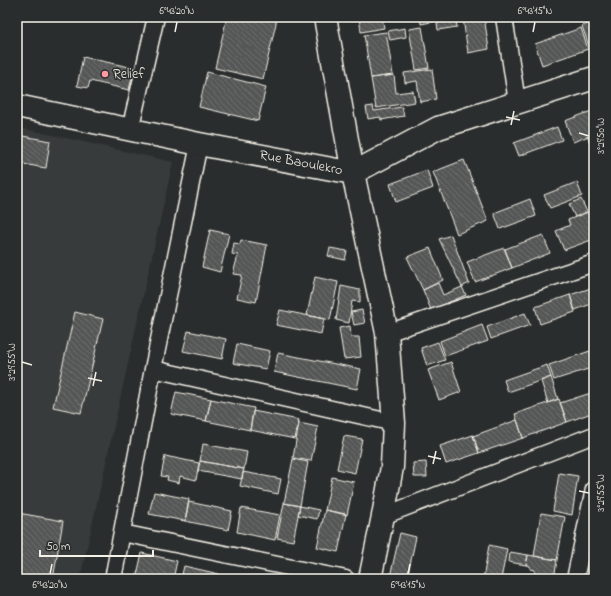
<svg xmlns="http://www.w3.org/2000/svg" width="611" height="596" font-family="'Indie Flower',sans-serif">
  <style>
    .built { fill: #373a3a }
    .building { fill: url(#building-back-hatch); stroke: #f4f1e8 }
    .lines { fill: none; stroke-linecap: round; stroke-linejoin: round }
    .street-casing { stroke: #f4f1e8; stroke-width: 19 }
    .secondary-casing { stroke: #f4f1e8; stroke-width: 25 }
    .street { stroke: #2a2d2e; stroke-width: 16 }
    .secondary { stroke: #2a2d2e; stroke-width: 22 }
    .ticks { fill: none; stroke: #f4f1e8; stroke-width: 1.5 }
    .poi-dot { fill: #ff9aa2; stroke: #2a2d2e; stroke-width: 1.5 }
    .labels { text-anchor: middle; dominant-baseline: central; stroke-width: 3; stroke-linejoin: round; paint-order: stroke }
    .poi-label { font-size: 14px; fill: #f4f1e8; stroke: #2a2d2e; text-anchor: start }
    .street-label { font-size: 14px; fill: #f4f1e8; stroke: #2a2d2e }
    .neatline { fill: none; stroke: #f4f1e8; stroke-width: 1.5 }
    .ticks-label { font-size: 10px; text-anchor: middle; fill: #f4f1e8 }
  </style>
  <defs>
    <pattern id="building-back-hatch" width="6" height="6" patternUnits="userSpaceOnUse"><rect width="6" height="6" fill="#555756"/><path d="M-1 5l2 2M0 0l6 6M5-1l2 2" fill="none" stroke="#6e706e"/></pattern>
  </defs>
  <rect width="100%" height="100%" fill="#2a2d2e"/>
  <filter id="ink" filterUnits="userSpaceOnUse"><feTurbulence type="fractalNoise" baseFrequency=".025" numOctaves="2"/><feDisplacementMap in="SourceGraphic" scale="8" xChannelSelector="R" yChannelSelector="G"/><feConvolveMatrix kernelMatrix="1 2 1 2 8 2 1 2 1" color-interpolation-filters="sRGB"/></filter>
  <g filter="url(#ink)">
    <path class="built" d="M17,127l156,35 -93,417h-63z"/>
    <path class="building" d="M227,17h42l8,2 -14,60 -48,-11z
      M359,17h23l2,11 -23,4z
      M420,17h20l1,3 -20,4z
      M467,17h17l5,32 -21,4 -5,-35z
      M456,20l1,7 -19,3 -1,-7z
      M594,22v22l-5,2 -7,-20z
      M422,27l7,41 -13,2 -7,-41z
      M405,28l1,9 -16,3 -2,-9z
      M581,28l7,21 -46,16 -7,-21z
      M386,32l7,43 -22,3 -7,-43z
      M83,57l51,11 -5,22 -39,-9 -2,7 -11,-2z
      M432,69l4,30 -16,3 -3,-21 -12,2 -1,-10z
      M207,72l59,15 -8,34 -59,-14z
      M394,75l2,18 17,-2 2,11 -39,6 -5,-30z
      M373,106l1,5 28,-4 2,9 -23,4 -1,-3 -12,2 -2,-12z
      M594,110v24l-21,8 -8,-21z
      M557,127l5,13 -43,16 -5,-13z
      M17,135l33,6 -4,27 -29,-5z
      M594,136v17l-6,-15z
      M464,160l24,61 -31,13 -24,-62z
      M427,170l6,18 -37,14 -6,-18z
      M577,182l5,14 -32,12 -6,-13z
      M530,199l6,17 -36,13 -6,-16z
      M581,199l6,13 -12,5 -6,-13z
      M588,212l6,16v11l-30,11 -8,-19 14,-6 -2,-5z
      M594,217v11l-4,-10z
      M210,230l19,4 -9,38 -18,-5z
      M451,235l18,48 -7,4 -23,-48z
      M543,235l7,18 -38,15 -7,-19z
      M241,240l26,5 -11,57 -19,-4 5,-23 -9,-1 5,-19 -6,-1 2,-11 6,1z
      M330,248l17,3 -2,9 -17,-4z
      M430,248l13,32 -20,10 -16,-33z
      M504,248l8,20 -37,14 -8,-20z
      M315,277l23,5 -8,38 -23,-5z
      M438,283l5,12 19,-8 4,8 -35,15 -8,-20z
      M341,286l19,4v12l-8,-1 -3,22 -13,-3z
      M594,287v16l-19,7 -5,-15z
      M570,295l5,17 -35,12 -5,-17z
      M280,310l44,9 -3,15 -45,-9z
      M362,310l3,13 -11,2 -3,-13z
      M75,312l28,7 -22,94 -28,-6z
      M525,313l5,12 -39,14 -4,-12z
      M482,325l6,16 -43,15 -5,-15z
      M350,326l1,11h8l2,20 -17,2 -5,-31z
      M188,331l38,8 -4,20 -39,-8z
      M438,342l7,18 -18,6 -6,-18z
      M237,344l33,7 -4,18 -33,-6z
      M590,351l4,11v5l-40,13 -5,-15z
      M278,353l83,16 -4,20 -83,-17z
      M451,362l10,30 -22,8 -11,-30z
      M547,365l4,12 -43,15 -4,-12z
      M551,377l7,22 -10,4 -7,-22z
      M176,392l35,7 -5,22 -35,-7z
      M594,392v20l-27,10 -7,-19z
      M211,399l43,9 -4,22 -44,-9z
      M559,399l8,23 -44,16 -8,-24z
      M253,411l46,9 -4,19 -45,-9z
      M517,420l6,18 -44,15 -6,-17z
      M299,423l19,4 -7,34 -18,-3z
      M473,435l6,18 -33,11 -6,-18z
      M344,436l18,3 -7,34 -18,-4z
      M203,444l44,8 -3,17 -44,-8z
      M165,456l34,7 -3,17 -16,-4 -1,7 -12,-3 1,-3 -7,-1z
      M293,459l15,3 -8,44 -16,-3z
      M200,461l44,8 -2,10 -44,-8z
      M426,462l1,15h-13l-1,-14z
      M243,472l38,7 -3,15 -38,-8z
      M559,473l19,3 -6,39 -19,-4z
      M332,477l22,5 -7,33 -22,-5z
      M154,492l35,7 -4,22 -36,-7z
      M189,502l43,9 -4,19 -43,-9z
      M284,503l16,3 -7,35 -16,-3z
      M300,506l19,4 -2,9 -19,-4z
      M241,508l39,7 -5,25 -38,-8z
      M325,510l21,4 -8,38 -21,-5z
      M18,513l45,8 -10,58h-36v-36l2,-11h-2v-12z
      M541,513l24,4 -8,43 -23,-4z
      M400,533l16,4 -9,42h-10l-7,-2z
      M489,545l18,4 -6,30h-18z
      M510,552l18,3 -2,10 -17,-3z
      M142,553l35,8 -4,18h-11l-13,-3v3h-13z
      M528,555l29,5 -3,19h-20l1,-9 -5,-1v-3l-4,-1z
      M184,566l35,8 -1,5h-37z
      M230,575l15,4h-16z"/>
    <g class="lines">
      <defs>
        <path id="street" d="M504,17l13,85
          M130,130l26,-113
          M387,333l207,-70
          M153,369l241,54
          M383,516l211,-81
          M122,533l224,46
          M113,579l40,-210 46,-225
          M575,579l19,-90"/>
        <path id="secondary" d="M325,17l28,156 34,160 7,90 -2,44 -9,49 -13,63
          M17,106l182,38 154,29 85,-45 156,-50"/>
      </defs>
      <use href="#street" class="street-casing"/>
      <use href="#secondary" class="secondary-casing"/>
      <use href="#street" class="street"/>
      <use href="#secondary" class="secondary"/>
    </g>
  </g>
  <path class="ticks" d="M175,32l2,-10M533,32l2,-10M506,117l14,3M511,125l3,-14M579,133l10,3M22,362l10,3M88,378l14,3M93,386l3,-14M428,456l13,3M433,464l3,-13M579,491l10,2M50,574l2,-10M408,574l2,-10"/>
  <circle class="poi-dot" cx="105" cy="74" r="4"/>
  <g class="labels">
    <g class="poi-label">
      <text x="113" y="74">Relief</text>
    </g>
    <g class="street-label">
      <text transform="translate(301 163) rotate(11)">Rue Baoulekro</text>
    </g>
  </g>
  <rect width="611" height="596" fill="none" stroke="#2a2d2e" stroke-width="44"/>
  <path d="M40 550v6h113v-6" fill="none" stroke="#f4f1e8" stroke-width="2"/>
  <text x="46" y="550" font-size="12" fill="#f4f1e8" stroke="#2a2d2e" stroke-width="3" paint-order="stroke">50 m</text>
  <rect x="22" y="22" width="567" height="552" class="neatline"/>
  <g class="ticks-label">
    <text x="177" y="14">6°43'20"N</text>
    <text x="535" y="14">6°43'15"N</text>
    <text transform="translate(600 136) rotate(-90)" y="4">3°29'50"W</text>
    <text transform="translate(11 362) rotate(-90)" y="4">3°29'55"W</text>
    <text transform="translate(600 493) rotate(-90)" y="4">3°29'55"W</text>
    <text x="50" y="588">6°43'20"N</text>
    <text x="408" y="588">6°43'15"N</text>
  </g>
</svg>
